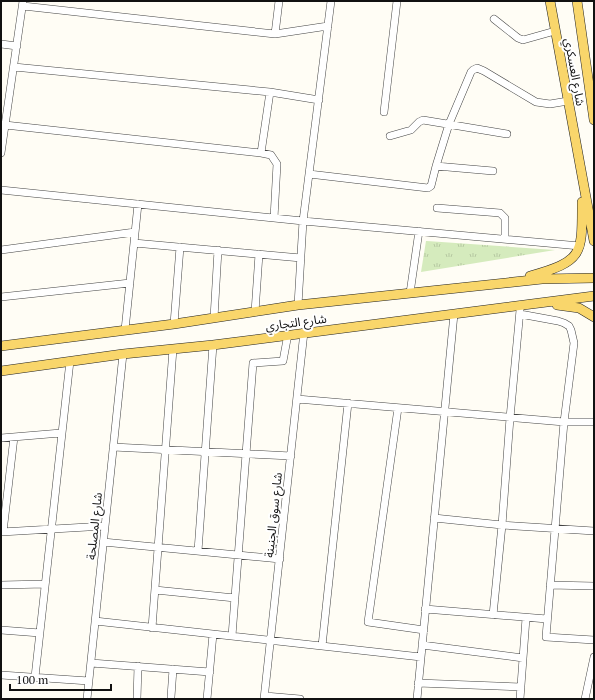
<svg xmlns="http://www.w3.org/2000/svg" width="595" height="700" font-family="'PT Serif','Noto Sans Arabic',serif">
  <style>
    .park { fill: url(#park-tufts) }
    .lines { fill: none; stroke-linecap: round; stroke-linejoin: round }
    .minor-casing { stroke: #444; stroke-width: 8 }
    .major-casing { stroke: #222; stroke-width: 10 }
    .minor { stroke: #fff; stroke-width: 7 }
    .major { stroke: #f9d66b; stroke-width: 9 }
    .labels { text-anchor: middle; dominant-baseline: central; stroke-width: 4; stroke-linejoin: round; paint-order: stroke }
    .street-label { font-size: 12px; fill: #111; stroke: #fff }
  </style>
  <defs>
    <pattern id="park-tufts" width="24" height="20" patternUnits="userSpaceOnUse"><rect width="24" height="20" fill="#d5ebbd"/><path d="M3 7l-1-3M5 7V3M7 7l1-3M15 17l-1-3M17 17v-4M19 17l1-3" fill="none" stroke="#b6c8a1"/></pattern>
  </defs>
  <rect width="100%" height="100%" fill="#fffdf5"/>
  <path class="park" d="M426,241h1l128,9 -134,22z"/>
  <g class="lines">
    <defs>
      <path id="minor" d="M23,6l252,28 53,-8
        M494,19l24,19 5,2 32,-9
        M275,34l4,-33
        M1,44l16,2
        M14,67l256,25 49,8
        M384,112l13,-111
        M5,125l256,28 10,2 6,9 -3,54
        M390,136l21,-6 8,-8 4,-2 84,14
        M1,153l22,-152
        M261,153l9,-61
        M436,166l57,5
        M309,174l119,14 3,-2 5,-20 13,-42 22,-52 2,-2 4,-2 7,3 52,31 14,2 18,-3
        M1,190l302,31 277,25
        M437,208l63,5 5,5v21
        M134,243l167,15
        M1,250l134,-18
        M410,293l9,-62
        M1,297l129,-14
        M298,305l5,-84 28,-220
        M255,312l4,-58
        M520,314l38,7 6,2 5,3 2,4 3,13 -10,79 -18,215 48,3
        M214,318l4,-68
        M174,324l6,-77
        M125,330l13,-126
        M297,399l267,23h30
        M398,408l-30,214 56,8
        M1,438l60,-5
        M113,447l178,9
        M434,518l68,7 92,6
        M1,532l104,-6
        M3,532l11,-95
        M103,542l177,17
        M198,551l15,-206
        M1,585l44,-1
        M550,585l44,1
        M155,590l80,8
        M425,609l122,10
        M493,615l9,-90 8,-107 10,-108
        M95,621l326,36
        M152,628l21,-279
        M1,630l39,3
        M232,636l21,-273 30,-2 5,-27
        M422,645l101,13
        M322,646l26,-243
        M91,663l119,9
        M1,675l88,6
        M35,677l35,-316
        M418,683l103,4
        M265,696l35,3
        M171,697l2,-28
        M87,699l36,-345
        M137,699l1,-33
        M207,699l6,-65
        M264,699l40,-367
        M417,699l37,-385
        M520,699l6,-81
        M585,699l9,-42"/>
      <path id="major" d="M550,1l44,240
        M577,1l17,119
        M530,276c54,-15 52,-22 52,-74
        M557,305l22,3 15,9
        M1,346l173,-22 124,-19 244,-26 52,-1
        M1,371l122,-17 90,-9 381,-49"/>
    </defs>
    <use href="#minor" class="minor-casing"/>
    <use href="#major" class="major-casing"/>
    <use href="#minor" class="minor"/>
    <use href="#major" class="major"/>
  </g>
  <g class="labels">
    <g class="street-label">
      <text transform="translate(575 72) rotate(80)">شارع العسكري</text>
      <text transform="translate(296 322) rotate(-7)">شارع التجاري</text>
      <text transform="translate(273 515) rotate(-84)">شارع سوق الجنينة</text>
      <text transform="translate(94 526) rotate(-84)">شارع المصلحة</text>
    </g>
  </g>
  <rect width="595" height="700" fill="none" stroke="#111111" stroke-width="4"/>
  <path d="M10 684v6h101v-6" fill="none" stroke="#111111" stroke-width="2"/>
  <text x="16" y="684" font-size="12" fill="#111111" stroke="#ffffff" stroke-width="3" paint-order="stroke">100 m</text>
</svg>
